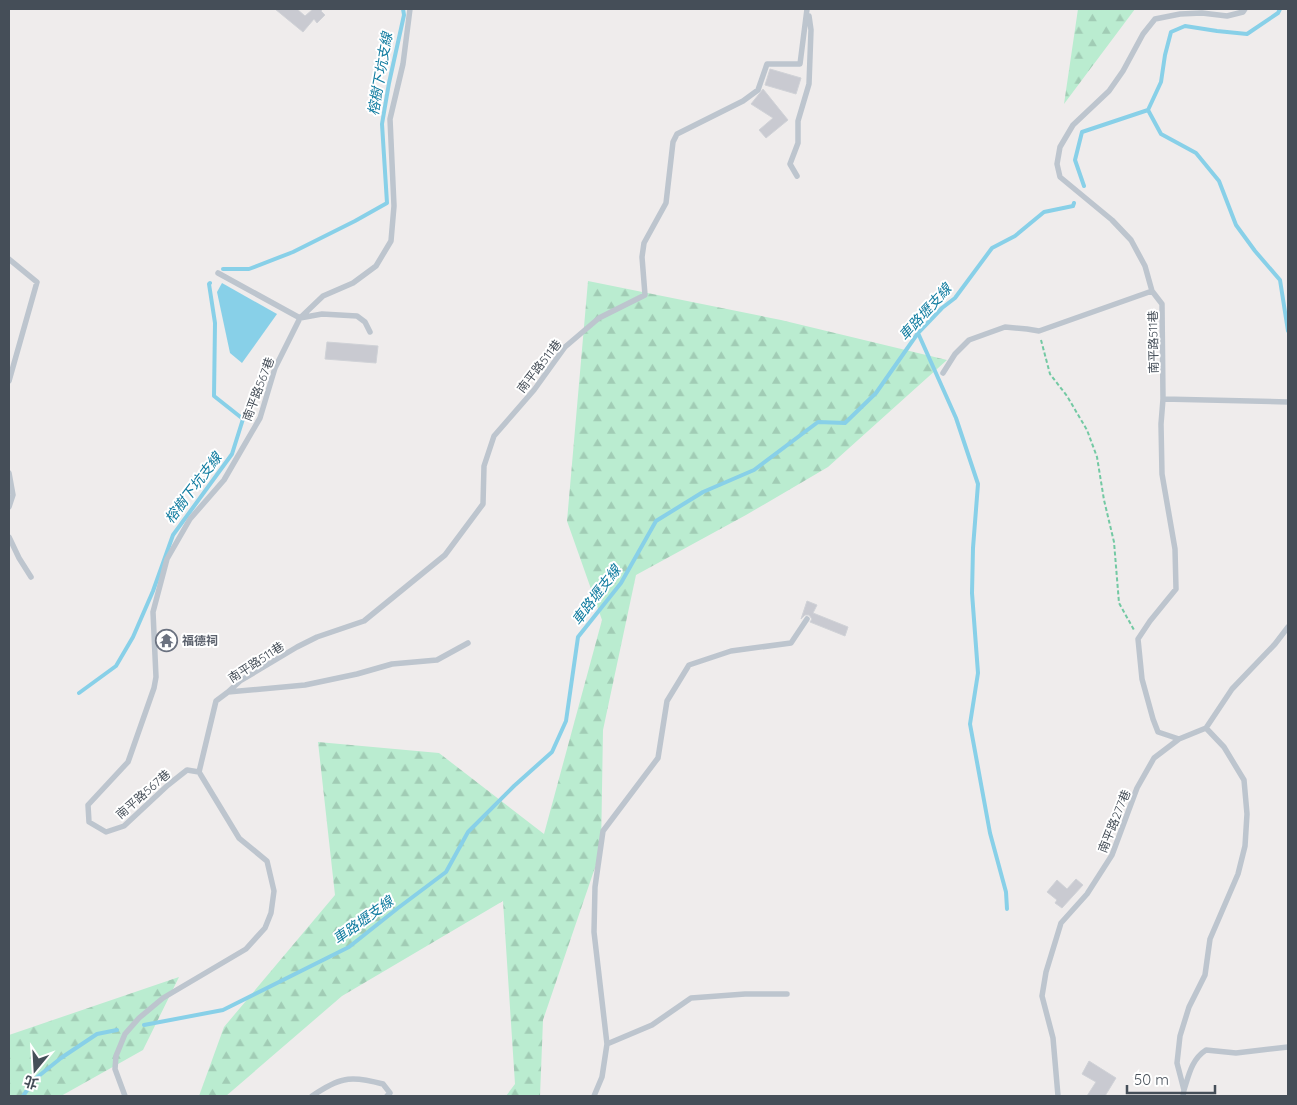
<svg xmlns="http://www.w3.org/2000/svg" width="1297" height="1105" font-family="Quicksand,'Noto Sans TC',sans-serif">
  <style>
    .forest { fill: url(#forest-firs) }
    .water { fill: #88d0e8 }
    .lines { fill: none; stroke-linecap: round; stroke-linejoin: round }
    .stream { stroke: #88d0e8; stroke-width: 4 }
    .building { fill: #c9cad1; stroke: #d0d2d7 }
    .path { stroke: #73c9a3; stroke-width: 2; stroke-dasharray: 4 2.5; stroke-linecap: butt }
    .lane { stroke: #bdc5ce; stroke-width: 5.5 }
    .labels { text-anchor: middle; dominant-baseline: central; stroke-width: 4; stroke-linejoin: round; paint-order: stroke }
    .street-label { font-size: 12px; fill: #454e58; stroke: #fff }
    .worship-label { font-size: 12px; font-weight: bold; fill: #5b616d; stroke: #fff; text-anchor: start }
    .water-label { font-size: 14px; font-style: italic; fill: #107ca0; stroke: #fff }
  </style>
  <defs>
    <pattern id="forest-firs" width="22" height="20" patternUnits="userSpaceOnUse" patternTransform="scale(1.25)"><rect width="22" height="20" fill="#baecd0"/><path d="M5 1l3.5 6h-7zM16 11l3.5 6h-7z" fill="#a1ccb5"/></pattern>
  </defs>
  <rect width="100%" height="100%" fill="#efecec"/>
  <path class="forest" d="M1078,9h57l-71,95z
    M588,281l193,39 166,40 -119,107 -82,48 -110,60 -33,155 -2,120 -58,170 -3,76h-34l9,-12 -12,-183 -161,95 -116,100h-27l25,-69 111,-132 -17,-153 121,11 105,81 58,-214 -35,-99z
    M179,977l-36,73 -82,46h-52v-61z"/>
  <path class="water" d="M222,283l55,31 -35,49 -12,-10 -13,-61z"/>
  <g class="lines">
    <path class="stream" d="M1148,110l13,24 35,19 23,28 17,44 19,26 25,29 8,51
      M1084,186l-9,-26 7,-28 66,-22 13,-28 4,-27 6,-23 14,-6 32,5 30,3 31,-21 2,-4
      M223,269h26l44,-17 62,-31 32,-18 -5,-79 7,-41 15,-68 -1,-6
      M918,333l38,85 22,66 -5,64 -1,45 6,80 -8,51 20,109 16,59 1,17
      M79,693l37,-27 17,-29 20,-46 20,-56 59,-81 11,-35 -29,-23 1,-73 -6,-39 1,-1
      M144,1025l79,-15 126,-63 49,-39 48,-36 22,-40 46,-46 38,-34 14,-31 12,-84 43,-54 35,-62 47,-29 51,-22 64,-48 27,1 31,-30 42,-60 24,-25 13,-10 37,-50 23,-12 29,-24 29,-6 1,-3
      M23,1096l12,-17 26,-21 36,-24 20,-4"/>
  </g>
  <path class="building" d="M275,9h22l8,7 8,-7h10l-2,2 4,4 -8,8 -3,-4 -11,13z
    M770,69l31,9 -5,16 -31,-9z
    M763,89l25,31 -22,18 -7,-8 14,-12 -22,-14z
    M327,342l51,4 -2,17 -51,-4z
    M807,601l10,4 -4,8 35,14 -3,9 -35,-14 2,-3 -3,-4h-4l-4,4z
    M1076,879l7,6 -21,23 -7,-5 2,-3 -10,-8 10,-12 10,9z
    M1089,1061l27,17 -11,18h-18l9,-14 -14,-8z"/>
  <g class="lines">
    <path class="path" d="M1041,340l9,34 17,22 20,34 10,27 7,43 10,42 5,61 15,27"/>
    <path class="lane" d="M797,176l-7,-12 8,-21v-22l11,-37 2,-54 -2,-14
      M9,259l28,23 -28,99
      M218,273l82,45 22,-4 35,2 8,6 5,10
      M943,373l12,-19 14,-14 36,-13 22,2 12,2 113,-40
      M1163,399l125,3
      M9,473l4,22 -4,12
      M9,537l10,21 12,19
      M228,692l12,-11 57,-34 20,-10 47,-16 81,-66 38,-51 1,-38 10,-30 40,-46 31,-43 34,-29 46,-23 -3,-38 2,-14 22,-40 7,-61 4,-8 66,-33 15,-11 9,-26h33l7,-55
      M1179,739l-21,-7 -5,-13 -11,-40 -4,-40 12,-18 26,-32 -1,-40 -13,-75 -1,-50 2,-25 -1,-95 -10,-13 -7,-25 -14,-26 -19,-20 -52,-43 -3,-13 3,-17 13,-22 36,-34 14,-20 20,-37 12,-15 25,-5 22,-1 25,3 16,-4 2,-3
      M199,772l17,-71 12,-9 77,-7 52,-11 35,-10 45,-4 31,-17
      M607,1044l45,-19 39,-27 54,-4h42
      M1184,1090c5,-16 8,-31 22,-40l30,3 52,-6
      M125,1096l-10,-27 1,-13 9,-22 14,-16 24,-20 83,-49 19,-21 6,-15 3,-22 -7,-30 -28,-23 -40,-66 -12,-2 -19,15 -44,41 -18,6 -17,-10 -1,-17 40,-43 26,-74 2,-11 -3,-65 14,-53 23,-40 34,-39 36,-62 15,-50 25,-50 23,-22 30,-13 23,-17 15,-25 3,-35 -4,-87 13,-55 7,-55
      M312,1096c9,-6 21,-14 32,-16 11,-3 28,1 39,4l7,9 -3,3
      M594,1096l8,-19 5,-33 -13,-112 1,-45 8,-56 55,-73 9,-57 22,-36 42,-14 60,-8 16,-24
      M1058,1096l-5,-58 -11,-42 4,-24 15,-49 26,-29 25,-39 25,-67 17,-30 25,-19 27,-11 26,-39 43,-45 13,-17
      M1183,1096l1,-6 -7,-27 3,-27 9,-29 16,-32 5,-36 28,-65 7,-28 2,-32 -3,-34 -20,-33 -18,-19"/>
  </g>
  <defs>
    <symbol id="temple-ring" viewBox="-11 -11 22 22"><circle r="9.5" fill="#fff" stroke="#6b7280" stroke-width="1.5"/><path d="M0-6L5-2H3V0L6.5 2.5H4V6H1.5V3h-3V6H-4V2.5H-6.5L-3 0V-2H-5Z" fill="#6b7280"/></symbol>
  </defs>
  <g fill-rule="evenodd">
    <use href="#temple-ring" x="154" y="628" width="25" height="25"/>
  </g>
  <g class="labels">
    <g class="street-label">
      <text transform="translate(1153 342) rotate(-91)">南平路511巷</text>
      <text transform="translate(539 366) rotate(-52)">南平路511巷</text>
      <text transform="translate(258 389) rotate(-69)">南平路567巷</text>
      <text transform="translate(256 662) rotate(-33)">南平路511巷</text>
      <text transform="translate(143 794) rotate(-41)">南平路567巷</text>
      <text transform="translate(1114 821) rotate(-68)">南平路277巷</text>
    </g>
    <g class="worship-label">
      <text x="182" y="640">福德祠</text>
    </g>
    <g class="water-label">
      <text transform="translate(380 74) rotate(-80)">榕樹下坑支線</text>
      <text transform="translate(925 312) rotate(-48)">車路壢支線</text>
      <text transform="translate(193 488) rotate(-53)">榕樹下坑支線</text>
      <text transform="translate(596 595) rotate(-53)">車路壢支線</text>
      <text transform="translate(363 920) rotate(-36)">車路壢支線</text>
    </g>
  </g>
  <rect width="1297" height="1105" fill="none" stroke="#454e58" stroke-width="20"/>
  <g transform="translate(35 1070) rotate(198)" stroke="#ffffff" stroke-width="4" paint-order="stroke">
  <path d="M0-4L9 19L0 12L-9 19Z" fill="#454e58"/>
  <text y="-8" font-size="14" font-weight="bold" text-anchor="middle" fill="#454e58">北</text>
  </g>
  <path d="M1127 1085v8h88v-8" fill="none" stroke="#454e58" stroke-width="2.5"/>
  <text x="1134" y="1085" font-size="15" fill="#454e58" stroke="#ffffff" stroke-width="4" paint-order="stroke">50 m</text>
</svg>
